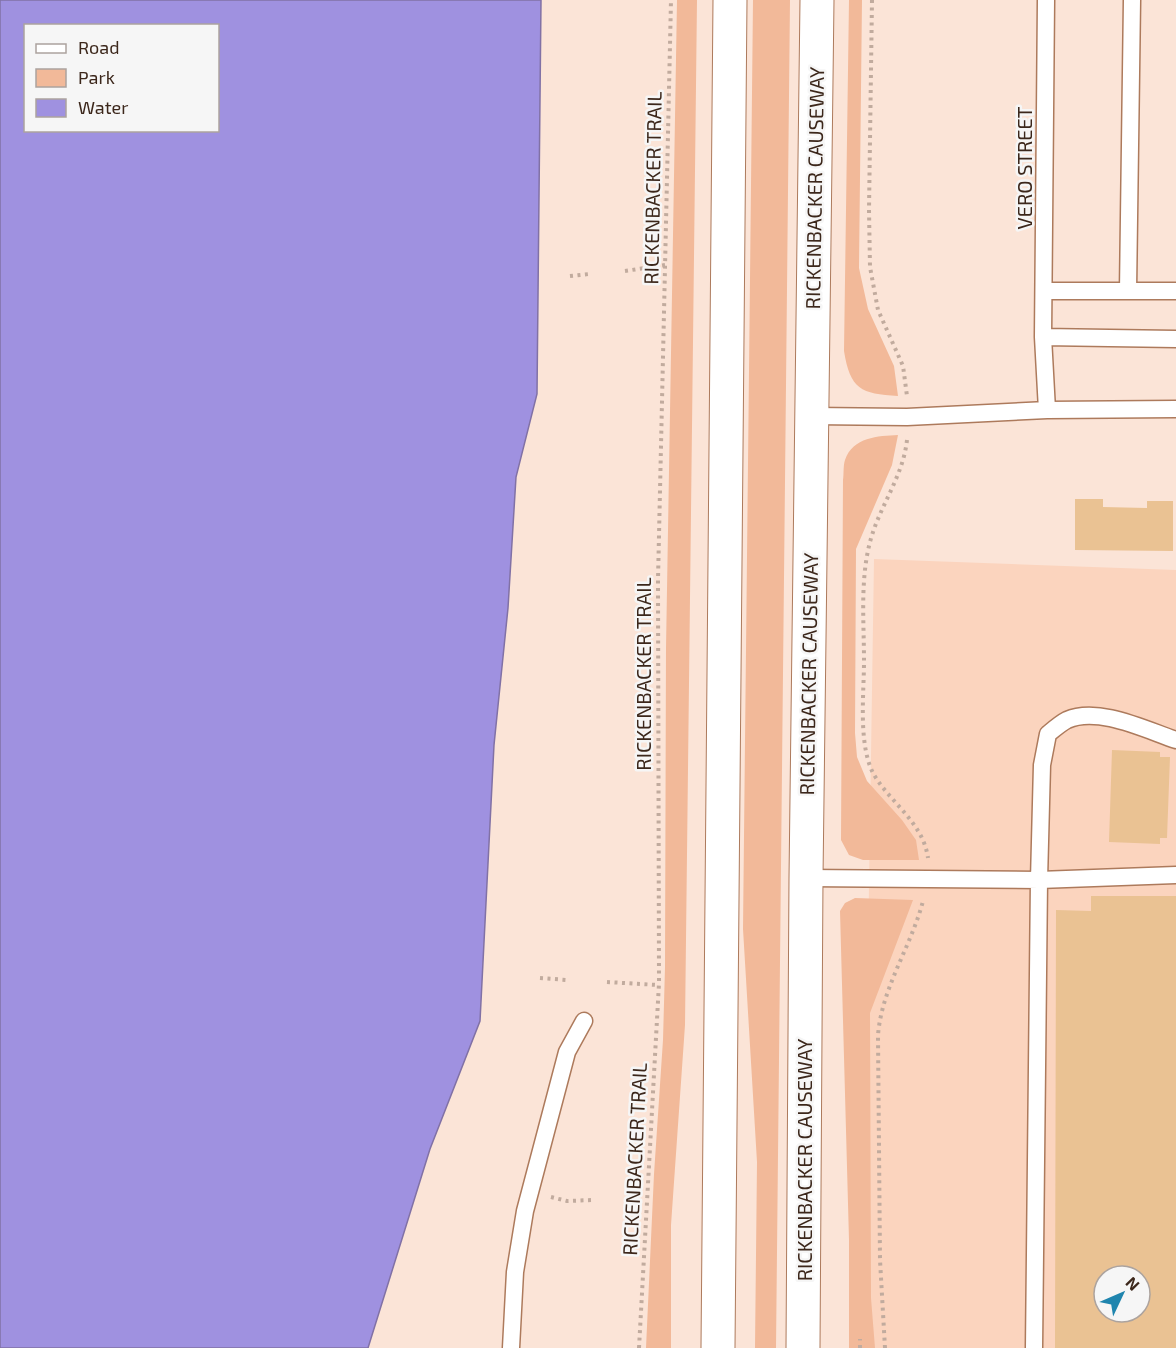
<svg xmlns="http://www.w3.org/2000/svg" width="1176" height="1348" font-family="'Exo 2',sans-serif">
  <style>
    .built { fill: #fbd4be; fill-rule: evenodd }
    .green { fill: #f2b999 }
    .water { fill: #9f91e0; stroke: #8171a5; stroke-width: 1.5; fill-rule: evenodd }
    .building { fill: #eac293; fill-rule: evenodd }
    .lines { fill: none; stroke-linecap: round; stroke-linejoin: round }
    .lane-casing { stroke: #ad7a5c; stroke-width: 19 }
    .primary-casing { stroke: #ad7a5c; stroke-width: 35 }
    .path { stroke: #c1ab9e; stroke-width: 4; stroke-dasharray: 3 4.5; stroke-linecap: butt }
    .lane { stroke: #fff; stroke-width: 16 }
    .primary { stroke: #fff; stroke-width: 33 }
    .labels { text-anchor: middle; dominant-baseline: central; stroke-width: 5; stroke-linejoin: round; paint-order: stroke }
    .street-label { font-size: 20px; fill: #3c271b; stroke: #f6f6f6 }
  </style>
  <rect width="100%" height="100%" fill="#fbe4d7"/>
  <path class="built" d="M874,559l302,11v778h-314zM1104,1276h36v36h-36z"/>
  <path class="green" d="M677,0h20l-12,1025 -14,200v123h-25l8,-174 9,-134 2,-73 1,-319z
    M753,0h37l-14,1348h-21l2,-186 -14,-233z
    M849,0h13l-3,268 9,41 26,57 4,30c-37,-2 -48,-7 -54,-45z
    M898,435l-6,30 -36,84 -1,184 2,24 10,24 35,39 14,20 3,20h-56l-14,-5 -8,-15 2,-360c1,-6 0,-14 2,-20 8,-23 33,-24 53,-25z
    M855,898l58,2 -43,113 1,285 4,50h-26v-108l-9,-329 5,-8z"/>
  <path class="water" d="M0,0h541l-4,394 -21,83 -8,131 -14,137 -14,276 -50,128 -62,199h-368zM26,26h192v104h-192z"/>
  <path class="building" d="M1075,499h28v8l44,1v-7h26v50l-98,-1z
    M1112,750l48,2v5h10l-3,81h-7v6l-51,-2z
    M1091,896h85v452h-121l1,-438 35,1zM1104,1276h36v36h-36z"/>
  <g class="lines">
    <defs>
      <path id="lane" d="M1132,0l-4,291h48
        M1044,291h84
        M1043,337l133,2
        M1047,410l129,-1
        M812,416l95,1 140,-7 -4,-73 3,-337
        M806,878l233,2 137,-5
        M511,1348l4,-76 10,-61 42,-159 17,-31
        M1034,1348l5,-468 3,-115 6,-31c6,-5 13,-11 19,-14 31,-14 79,10 109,20"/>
      <path id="primary" d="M718,1348l12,-1348
        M803,1348l3,-470 11,-878"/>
    </defs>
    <use href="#lane" class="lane-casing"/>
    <use href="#primary" class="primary-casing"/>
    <path class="path" d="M872,0l-3,210 1,57 8,43 25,56 4,30
      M625,271l40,-6
      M570,276l19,-2
      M907,440c-4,37 -28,67 -37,102 -10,38 -6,80 -6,119 0,33 -6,82 9,112 17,30 50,49 55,85
      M540,978l27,2
      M607,982l51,3
      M551,1197l16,4 25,-1
      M639,1348l20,-365 -1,-403 13,-580
      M860,1348v-9
      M885,1348l-5,-88 -2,-225c4,-48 33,-88 45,-134"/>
    <use href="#lane" class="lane"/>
    <use href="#primary" class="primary"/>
  </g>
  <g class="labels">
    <g class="street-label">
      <text transform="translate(1024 168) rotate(-90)">VERO STREET</text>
      <text transform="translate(652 188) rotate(-89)">RICKENBACKER TRAIL</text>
      <text transform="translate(814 188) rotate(-89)">RICKENBACKER CAUSEWAY</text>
      <text transform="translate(643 674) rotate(-90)">RICKENBACKER TRAIL</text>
      <text transform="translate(808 674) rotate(-89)">RICKENBACKER CAUSEWAY</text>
      <text transform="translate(634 1159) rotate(-87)">RICKENBACKER TRAIL</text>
      <text transform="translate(804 1160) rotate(-90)">RICKENBACKER CAUSEWAY</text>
    </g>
  </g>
  <rect x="24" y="24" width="195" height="108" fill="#f6f6f6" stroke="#aca39e" stroke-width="1.5"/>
  <rect x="36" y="44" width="30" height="9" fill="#ffffff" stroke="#aca39e" stroke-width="1.5"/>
  <text x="78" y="54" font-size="18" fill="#3c271b">Road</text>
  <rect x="36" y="69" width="30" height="18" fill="#f2b999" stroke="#aca39e" stroke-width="1.5"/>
  <text x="78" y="84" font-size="18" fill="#3c271b">Park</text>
  <rect x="36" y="99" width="30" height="18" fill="#9f91e0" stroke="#aca39e" stroke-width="1.5"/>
  <text x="78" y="114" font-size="18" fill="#3c271b">Water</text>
  <g transform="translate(1122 1294) rotate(46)"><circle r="28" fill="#f6f6f6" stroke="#aca39e" stroke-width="1.5"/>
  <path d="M0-4.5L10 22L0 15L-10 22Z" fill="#1f85ae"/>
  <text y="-9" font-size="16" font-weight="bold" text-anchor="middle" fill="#3c271b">N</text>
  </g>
</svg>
